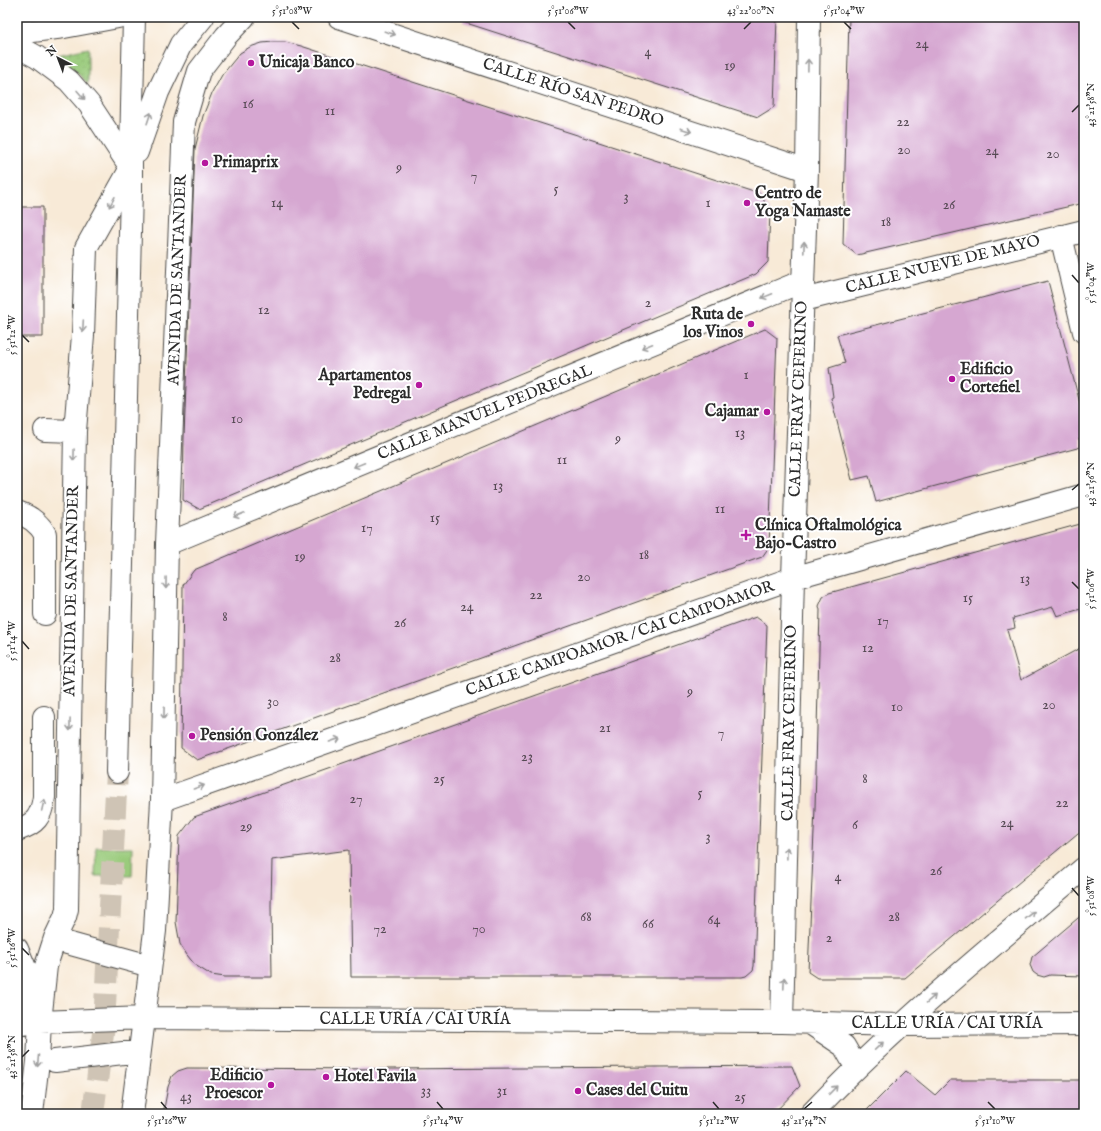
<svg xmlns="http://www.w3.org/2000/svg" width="1101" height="1131" font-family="'IM FELL English',serif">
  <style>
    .grass { fill: url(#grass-dots); stroke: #627b53 }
    .park { fill: #9acb7b; stroke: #627b53 }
    .building { fill: #d6a7d1 }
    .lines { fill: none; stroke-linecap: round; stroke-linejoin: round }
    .highway-tunnel { stroke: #cfc4b5; stroke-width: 22; stroke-dasharray: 22 11; stroke-linecap: butt }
    .minor-casing { stroke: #4a4845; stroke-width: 24 }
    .highway-casing { stroke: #4a4845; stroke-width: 24 }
    .minor { stroke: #fff; stroke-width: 22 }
    .highway { stroke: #fff; stroke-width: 22 }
    .oneway { stroke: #a0a0a0 }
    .ticks { fill: none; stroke: #2b2b2b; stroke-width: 1.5 }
    .poi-dot { fill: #b5179e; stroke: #fff; stroke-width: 1.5 }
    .labels { text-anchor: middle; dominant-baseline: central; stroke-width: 4; stroke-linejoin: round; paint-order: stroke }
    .number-label { font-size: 14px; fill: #564a54 }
    .poi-label { font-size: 16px; font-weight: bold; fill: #2b2b2b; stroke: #fff; text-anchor: start }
    .street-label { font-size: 16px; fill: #2b2b2b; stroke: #fff }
    .neatline { fill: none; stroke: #2b2b2b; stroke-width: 1.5 }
    .ticks-label { font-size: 10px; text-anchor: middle; fill: #2b2b2b }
  </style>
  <defs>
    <pattern id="grass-dots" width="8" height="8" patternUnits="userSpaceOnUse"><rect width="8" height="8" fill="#9acb7b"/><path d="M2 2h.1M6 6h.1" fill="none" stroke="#85ae6a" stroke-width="1.8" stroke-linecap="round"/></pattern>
  </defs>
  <rect width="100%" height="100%" fill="#fff"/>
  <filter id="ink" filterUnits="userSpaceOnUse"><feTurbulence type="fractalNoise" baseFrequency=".025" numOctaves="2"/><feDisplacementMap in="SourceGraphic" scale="8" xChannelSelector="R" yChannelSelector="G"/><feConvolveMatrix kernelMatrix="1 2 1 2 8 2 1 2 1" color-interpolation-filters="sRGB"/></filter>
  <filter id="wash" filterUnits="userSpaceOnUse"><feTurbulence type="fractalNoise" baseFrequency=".012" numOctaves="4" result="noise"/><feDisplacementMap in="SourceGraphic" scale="16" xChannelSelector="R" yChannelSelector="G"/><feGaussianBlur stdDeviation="0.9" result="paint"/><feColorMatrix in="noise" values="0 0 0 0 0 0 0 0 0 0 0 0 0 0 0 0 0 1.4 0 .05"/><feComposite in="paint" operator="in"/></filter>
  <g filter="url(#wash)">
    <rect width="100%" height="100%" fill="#f8ead7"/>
    <path class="grass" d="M88,48v36c-11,-12 -20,-20 -35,-28z"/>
    <path class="park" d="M96,847h37l-1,29h-37z"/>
    <g id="blocks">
      <path class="building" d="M464,17h313l-3,90 -16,10 -295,-95z
        M849,17h235v186l-227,52 -14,-11z
        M273,42h12l16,4 459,148 10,17 -2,51 -12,12 -557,235 -16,-9 1,-63 11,-288 8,-33 9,-23 10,-18 18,-22 10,-6 12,-4z
        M17,207h26v130h-26z
        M1048,281l36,138v18l-5,1 2,9 -205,55 -7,-26 -17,4 -21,-82 2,-1 -4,-29 16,-5 -8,-28z
        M765,329l12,9 -8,209 -7,10 -565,203 -16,-12 2,-163 11,-15z
        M1084,523v85l-27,8 -4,-9 -40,11 2,10 -8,2 14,50 63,-34v182l-179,150h-88l-9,-6 7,-164 5,-198 -1,-4 4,-9 6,-4z
        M756,617l11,8 -13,341 -1,4 -7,6 -4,1h-391l-2,-127 -77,10 -1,45 1,72h-47l-14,-2 -16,-10 -8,-10 -7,-11 -4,-22 3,-86 15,-19z
        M1084,913v63l-34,-1 -6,2 -7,-2 -4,-3 -3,-7 2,-8z
        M792,1066l8,20 -27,28h-610l5,-27 4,-11 6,-5 9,-3 201,1z
        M906,1071l29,24 15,-15h134v34h-221z"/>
    </g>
  </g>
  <g filter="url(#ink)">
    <use href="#blocks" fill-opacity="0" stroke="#4a4845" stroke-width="1"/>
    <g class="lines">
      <path class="highway-tunnel" d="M93,1114l11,-89 13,-253"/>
      <defs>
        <path id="minor" d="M339,17l468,153
          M17,33l47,-6 54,-10
          M17,46l20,11 32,24 20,23 42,64 -45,80 -3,87 -8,96 -8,478 -2,8 -10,21 -9,28 -6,56 -2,39 -6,53
          M1061,236l23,96
          M803,300l281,-69
          M45,430l30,1
          M17,512c12,4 22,11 28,22v80
          M167,544l636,-263
          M162,800l631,-222 291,-83
          M17,830c19,-6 24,-13 27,-33v-80
          M67,943l83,23
          M17,949l9,21 -1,19 -6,24
          M782,1022l11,-444 14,-408 2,-153
          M810,1023l34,23 12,21
          M21,1024l19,-2 104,-4 638,4 119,3 183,-1
          M55,1061l85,-10
          M132,1114l23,-183 7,-131 5,-256 17,-422 15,-51 27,-35 18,-19
          M811,1114c84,-89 180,-166 273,-246"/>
        <path id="highway" d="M137,152l21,-60 23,-48 22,-27
          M117,772l14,-582v-39l3,-134"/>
      </defs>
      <use href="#minor" class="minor-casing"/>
      <use href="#highway" class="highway-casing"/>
      <use href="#minor" class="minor"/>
      <use href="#highway" class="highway"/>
    </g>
    <defs><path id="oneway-shaft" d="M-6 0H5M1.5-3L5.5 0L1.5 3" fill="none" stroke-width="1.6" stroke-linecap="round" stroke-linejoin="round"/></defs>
    <g class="oneway">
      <use href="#oneway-shaft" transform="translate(390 33) rotate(18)"/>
      <use href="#oneway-shaft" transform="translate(808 65) rotate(-89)"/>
      <use href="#oneway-shaft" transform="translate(81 95) rotate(49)"/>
      <use href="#oneway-shaft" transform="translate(149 118) rotate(-71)"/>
      <use href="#oneway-shaft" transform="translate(686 130) rotate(18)"/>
      <use href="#oneway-shaft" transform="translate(112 202) rotate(119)"/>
      <use href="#oneway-shaft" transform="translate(804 247) rotate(-88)"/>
      <use href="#oneway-shaft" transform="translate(767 296) rotate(158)"/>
      <use href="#oneway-shaft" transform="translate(83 326) rotate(93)"/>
      <use href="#oneway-shaft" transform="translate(647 346) rotate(158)"/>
      <use href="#oneway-shaft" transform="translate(74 455) rotate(91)"/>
      <use href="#oneway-shaft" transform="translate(359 465) rotate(158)"/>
      <use href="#oneway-shaft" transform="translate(239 515) rotate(158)"/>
      <use href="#oneway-shaft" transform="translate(166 583) rotate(91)"/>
      <use href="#oneway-shaft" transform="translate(164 713) rotate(91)"/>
      <use href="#oneway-shaft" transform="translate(70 725) rotate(91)"/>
      <use href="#oneway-shaft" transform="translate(335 740) rotate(-19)"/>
      <use href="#oneway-shaft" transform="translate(199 787) rotate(-19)"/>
      <use href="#oneway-shaft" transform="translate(43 805) rotate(-77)"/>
      <use href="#oneway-shaft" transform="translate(787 853) rotate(-89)"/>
      <use href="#oneway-shaft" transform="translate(1030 915) rotate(-40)"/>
      <use href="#oneway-shaft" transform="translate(784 983) rotate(-88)"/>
      <use href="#oneway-shaft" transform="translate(931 999) rotate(-41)"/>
      <use href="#oneway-shaft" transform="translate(879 1046) rotate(-43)"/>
      <use href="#oneway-shaft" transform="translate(38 1061) rotate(95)"/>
      <use href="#oneway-shaft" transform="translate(833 1090) rotate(-46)"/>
    </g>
  </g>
  <path class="ticks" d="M292,22l7,7M568,22l7,7M844,22l7,7M744,29l7,-7M1072,112l7,-7M1072,275l7,8M22,335l7,7M1072,490l7,-6M1072,582l7,7M22,641l7,8M1072,888l7,8M22,948l7,7M22,1057l7,-7M161,1102l6,7M437,1102l6,7M713,1102l6,7M988,1102l7,7M804,1109l8,-7"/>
  <g class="poi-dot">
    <circle cx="251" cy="63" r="4"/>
    <circle cx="205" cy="163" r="4"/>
    <circle cx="747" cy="203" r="4"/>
    <circle cx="751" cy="324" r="4"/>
    <circle cx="952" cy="379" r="4"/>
    <circle cx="419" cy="385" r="4"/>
    <circle cx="767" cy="412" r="4"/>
    <path d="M744 529h4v4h4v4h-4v4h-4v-4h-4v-4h4z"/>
    <circle cx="192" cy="736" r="4"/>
    <circle cx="326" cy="1077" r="4"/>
    <circle cx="271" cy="1085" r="4"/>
    <circle cx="578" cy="1091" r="4"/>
  </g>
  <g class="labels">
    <g class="number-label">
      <text x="922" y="44">24</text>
      <text x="648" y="52">4</text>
      <text x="730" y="66">19</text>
      <text x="248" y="104">16</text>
      <text x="330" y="111">11</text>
      <text x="903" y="122">22</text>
      <text x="904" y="150">20</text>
      <text x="992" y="151">24</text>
      <text x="1053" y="154">20</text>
      <text x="399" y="168">9</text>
      <text x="474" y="176">7</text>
      <text x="556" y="189">5</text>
      <text x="626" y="197">3</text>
      <text x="277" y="203">14</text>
      <text x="708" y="203">1</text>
      <text x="949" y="205">26</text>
      <text x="886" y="222">18</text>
      <text x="648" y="303">2</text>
      <text x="264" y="310">12</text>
      <text x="746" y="375">1</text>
      <text x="237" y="419">10</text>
      <text x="740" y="433">13</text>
      <text x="618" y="439">9</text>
      <text x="562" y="460">11</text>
      <text x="498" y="486">13</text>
      <text x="720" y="509">11</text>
      <text x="435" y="518">15</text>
      <text x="367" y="528">17</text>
      <text x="644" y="555">18</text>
      <text x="300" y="557">19</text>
      <text x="584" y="577">20</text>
      <text x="1025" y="579">13</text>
      <text x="536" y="595">22</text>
      <text x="968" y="598">15</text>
      <text x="467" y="607">24</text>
      <text x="225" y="617">8</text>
      <text x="883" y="621">17</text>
      <text x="400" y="623">26</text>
      <text x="868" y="648">12</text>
      <text x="335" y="658">28</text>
      <text x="690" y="692">9</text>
      <text x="273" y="702">30</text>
      <text x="1049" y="705">20</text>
      <text x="897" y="707">10</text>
      <text x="605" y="728">21</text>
      <text x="721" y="733">7</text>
      <text x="527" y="757">23</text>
      <text x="439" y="779">25</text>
      <text x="865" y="779">8</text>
      <text x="700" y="793">5</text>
      <text x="356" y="799">27</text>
      <text x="1062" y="803">22</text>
      <text x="1007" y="823">24</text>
      <text x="855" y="825">6</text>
      <text x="246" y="827">29</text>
      <text x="708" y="837">3</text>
      <text x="936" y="871">26</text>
      <text x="838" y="877">4</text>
      <text x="586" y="917">68</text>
      <text x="894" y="917">28</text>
      <text x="714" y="920">64</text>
      <text x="648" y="924">66</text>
      <text x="380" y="929">72</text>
      <text x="479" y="929">70</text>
      <text x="829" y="938">2</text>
      <text x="426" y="1091">33</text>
      <text x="502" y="1091">31</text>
      <text x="186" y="1097">43</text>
      <text x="740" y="1097">25</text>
    </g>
    <g class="poi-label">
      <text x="259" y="63">Unicaja Banco</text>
      <text x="213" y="163">Primaprix</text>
      <text x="755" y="194">Centro de<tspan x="755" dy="18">Yoga Namaste</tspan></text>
      <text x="743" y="315" text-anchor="end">Ruta de<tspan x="743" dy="18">los Vinos</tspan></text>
      <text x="960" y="370">Edificio<tspan x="960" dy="18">Cortefiel</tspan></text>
      <text x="411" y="376" text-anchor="end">Apartamentos<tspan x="411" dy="18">Pedregal</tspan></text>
      <text x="759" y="412" text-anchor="end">Cajamar</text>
      <text x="755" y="526">Clínica Oftalmológica<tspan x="755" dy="18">Bajo-Castro</tspan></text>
      <text x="200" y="736">Pensión González</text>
      <text x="263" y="1076" text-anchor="end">Edificio<tspan x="263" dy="18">Proescor</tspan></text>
      <text x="334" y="1077">Hotel Favila</text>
      <text x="586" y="1091">Cases del Cuitu</text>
    </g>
    <g class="street-label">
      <text transform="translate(573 93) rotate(18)">CALLE RÍO SAN PEDRO</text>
      <text transform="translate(943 265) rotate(-14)">CALLE NUEVE DE MAYO</text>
      <text transform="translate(178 280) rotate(-88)">AVENIDA DE SANTANDER</text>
      <text transform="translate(799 399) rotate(-88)">CALLE FRAY CEFERINO</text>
      <text transform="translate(485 413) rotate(-22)">CALLE MANUEL PEDREGAL</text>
      <text transform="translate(72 591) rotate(-89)">AVENIDA DE SANTANDER</text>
      <text transform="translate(620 639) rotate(-19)">CALLE CAMPOAMOR / CAI CAMPOAMOR</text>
      <text transform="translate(790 723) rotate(-89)">CALLE FRAY CEFERINO</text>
      <text x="415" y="1020">CALLE URÍA / CAI URÍA</text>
      <text x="947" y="1024">CALLE URÍA / CAI URÍA</text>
    </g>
  </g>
  <rect width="1101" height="1131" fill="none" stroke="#fff" stroke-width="44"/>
  <g transform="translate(58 58) rotate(318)" stroke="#ffffff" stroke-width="3" paint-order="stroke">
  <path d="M0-3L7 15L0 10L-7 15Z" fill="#2b2b2b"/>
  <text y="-6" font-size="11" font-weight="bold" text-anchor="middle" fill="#2b2b2b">N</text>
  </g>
  <rect x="22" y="22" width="1057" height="1087" class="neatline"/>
  <g class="ticks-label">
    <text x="292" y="14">5°51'08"W</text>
    <text x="568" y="14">5°51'06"W</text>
    <text x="751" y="14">43°22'00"N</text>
    <text x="844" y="14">5°51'04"W</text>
    <text transform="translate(1090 105) rotate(-90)" y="4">43°21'58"N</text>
    <text transform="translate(1090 283) rotate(-90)" y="4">5°51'04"W</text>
    <text transform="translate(11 335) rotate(-90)" y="4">5°51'12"W</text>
    <text transform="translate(1090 484) rotate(-90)" y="4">43°21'56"N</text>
    <text transform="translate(1090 589) rotate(-90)" y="4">5°51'06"W</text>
    <text transform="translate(11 641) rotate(-90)" y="4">5°51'14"W</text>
    <text transform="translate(1090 896) rotate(-90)" y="4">5°51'08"W</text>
    <text transform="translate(11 948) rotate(-90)" y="4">5°51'16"W</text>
    <text transform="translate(11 1057) rotate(-90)" y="4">43°21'58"N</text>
    <text x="167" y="1124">5°51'16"W</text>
    <text x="443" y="1124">5°51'14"W</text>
    <text x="719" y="1124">5°51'12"W</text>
    <text x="804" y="1124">43°21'54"N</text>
    <text x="995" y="1124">5°51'10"W</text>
  </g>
</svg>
